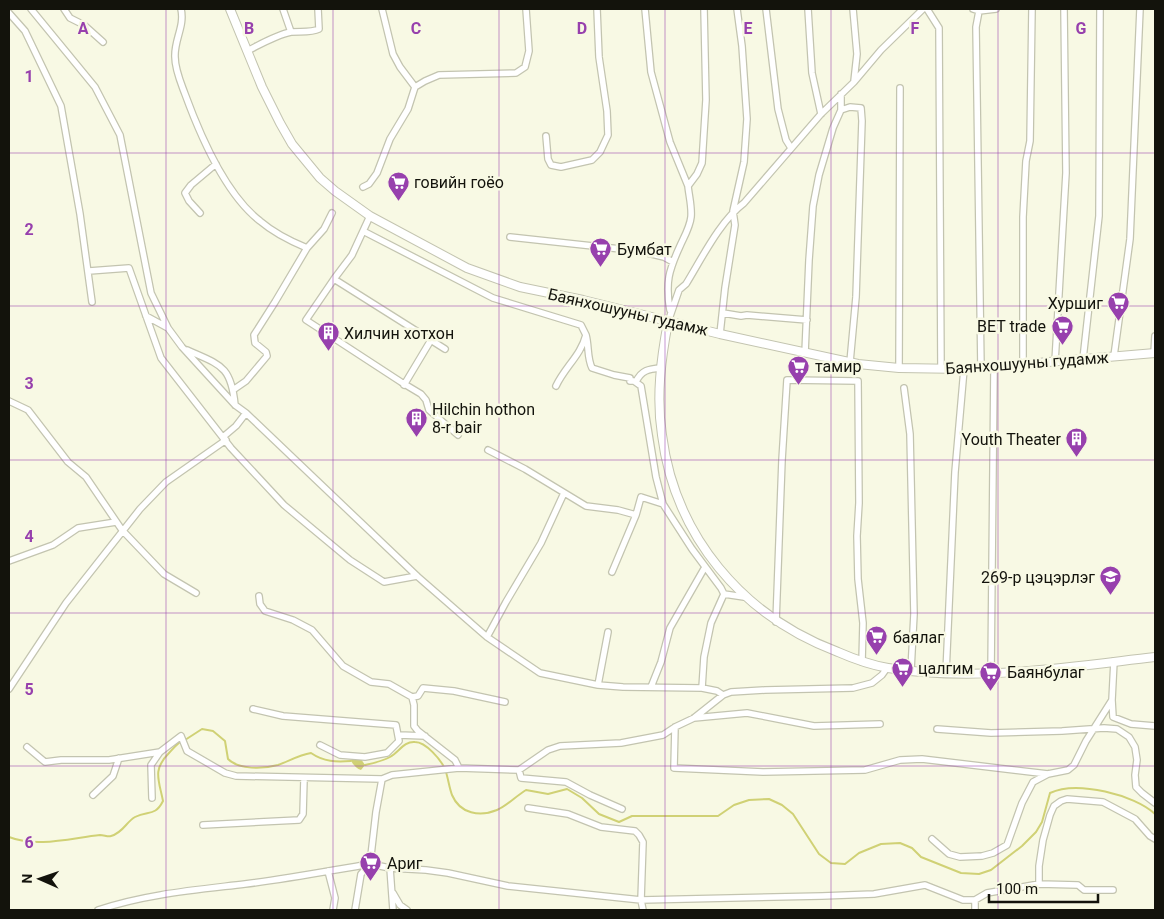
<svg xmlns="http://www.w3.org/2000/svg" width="1164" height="919" font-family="Roboto,sans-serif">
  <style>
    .water { fill: #d0d175 }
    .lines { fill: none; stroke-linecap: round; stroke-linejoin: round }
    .stream { stroke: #d0d175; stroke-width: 2 }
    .street-casing { stroke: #c3c4b0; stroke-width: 8 }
    .secondary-casing { stroke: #c3c4b0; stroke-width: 10 }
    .street { stroke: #fff; stroke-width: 5.5 }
    .secondary { stroke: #fff; stroke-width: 8 }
    .grid { fill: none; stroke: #9740ad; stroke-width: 1; stroke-opacity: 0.55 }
    .labels { text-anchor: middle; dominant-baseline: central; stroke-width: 5; stroke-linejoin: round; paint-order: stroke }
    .poi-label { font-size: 16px; fill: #13130c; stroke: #f8f9e4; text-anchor: start }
    .street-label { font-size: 16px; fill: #13130c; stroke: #f8f9e4 }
    .grid-label { font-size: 16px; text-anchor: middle; font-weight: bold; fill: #9740ad; stroke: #f8f9e4; stroke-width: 5; stroke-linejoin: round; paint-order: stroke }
  </style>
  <rect width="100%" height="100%" fill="#f8f9e4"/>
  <path class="water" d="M356,759h5l4,6 -4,5c-4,-1 -9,-6 -10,-10z"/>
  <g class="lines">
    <path class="stream" d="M185,740l17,-11 11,2 12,10 3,18c11,11 35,10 50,6 11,-4 21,-10 33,-12 13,9 25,9 40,8
      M365,765c9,-2 18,-4 25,-8 9,-5 14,-16 25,-15 11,0 26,18 30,27 3,8 4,18 7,26 8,19 28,22 45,15 10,-4 19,-14 29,-20l22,4 19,-5 15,9 17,16 20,8 13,-6h86l16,-11 15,-5 20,-1 13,6 11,9 26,40 12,9 14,1 14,-11 22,-9 19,-1 12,5 9,9 40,16 18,1 12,-4 31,-24 14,-14 6,-10 8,-29c27,-13 85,2 105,21
      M9,837c28,11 62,1 91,-2 4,0 8,2 11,1 12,-3 15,-14 24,-19 13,-7 20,0 28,-16 -4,-21 -11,-31 6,-48 4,-4 7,-8 11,-11"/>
    <defs>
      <path id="street" d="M31,9l64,78 25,48 31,158 17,35 14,19 53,58 11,8 171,163 70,61 53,36 58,12 25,2 79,1 15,3 6,4 8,-3 34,-2 88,-2 19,-5 10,-8 5,-7
        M64,9l6,9 14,7 19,17
        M181,9c4,17 -7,31 -6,48 0,13 6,26 10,37 15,41 40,100 75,127 14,12 30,20 47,27
        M283,9l8,23
        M382,9l11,45 7,13 15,20
        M645,9l6,63 19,70 18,44
        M766,9l12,100 8,31 5,8
        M808,9l4,64 9,41
        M853,9l4,45 -3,27
        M927,9l12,19 2,341
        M973,9l6,2 17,-2
        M979,11l-3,16 5,341
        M9,13l16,18 36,75 19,108 12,88
        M247,51c14,-7 29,-16 44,-19 9,-1 20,1 28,-3l-1,-20
        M841,110l9,-3 11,1 1,13 -6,176 -6,65
        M546,136l2,23 3,6 10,2 31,-7 8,-8 8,-17 -1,-24 -8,-54 -2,-48
        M363,187l6,-3 8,-11 13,-34 18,-30 7,-22 10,-6 14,-6 77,-2 9,-6 4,-16 -3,-42
        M200,213l-11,-12 -4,-8 6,-8 25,-21
        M370,216l-18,39 -18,24 111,70
        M363,231l130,67 88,27 5,10c-5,20 -21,32 -30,51
        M510,237l129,14 25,6 9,5
        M89,271l40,-3 32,90 70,90 53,57 66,55 34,22 33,-6
        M334,279l-28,41 95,62 20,12 5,6 3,10 29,25
        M670,310c-5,-27 -1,-40 10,-64 4,-9 10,-19 11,-29 1,-10 -2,-21 -3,-31l9,-12 5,-11 4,-63 -2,-91
        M723,313l18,3 6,-1 60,5
        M146,316l22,12
        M668,322l11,-32 7,-6c16,-26 34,-63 58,-81l77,-89 33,-32 27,-32 42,-41
        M720,334l5,-46 10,-63 -2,-14 11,-49 3,-43 -5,-73 -5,-37
        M586,335c3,11 1,23 6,33l22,7 16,3v3h4l7,5 15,91 7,27 29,45 29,39 3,6 -13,29 -7,34 -2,31
        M187,350c33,15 44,15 48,55
        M805,353l4,-93 4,-54 6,-31 14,-47 8,-18v-16
        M1154,353l1,-17
        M1114,356l16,-117 10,-230
        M1083,359l16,-143 1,-207
        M1055,362l11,-189 -2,-164
        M1023,364v-147l3,-56 4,-20 2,-132
        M899,368l1,-280
        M636,382c5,-12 13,-13 25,-14
        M404,385l27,-45
        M904,388l6,46 4,180 -3,56
        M233,390l13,-9 21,-25 -1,-4 -11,-9 -1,-8 21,-33 32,-54 17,-19 8,-16
        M9,401l19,9 40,52 18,15 36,53 42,44 32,19
        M223,437l13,-11 10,-13
        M488,450l37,19 61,37 32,4 18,5 5,-18 22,7
        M9,561l44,-16 25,-17 38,-6
        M612,572l24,-57
        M724,594l20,3
        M259,596l1,8 5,7 28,9 19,10 31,36 28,16 18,2 23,13 2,8v21l4,5 37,29 4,8
        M776,622l6,-162 5,-80 71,1 1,122 -2,33 1,43 5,44 -1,39
        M487,637l19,-35 35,-59 23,-50
        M991,672l3,-305
        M946,673l9,-201 9,-103
        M598,685l10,-53
        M651,687l10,-25 9,-34 35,-61
        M9,689l57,-86 74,-94 26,-27 60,-42
        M412,697l6,-1 5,-8 31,3 51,11
        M1112,700l1,17 18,7 24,2
        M253,709l30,7 113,9 3,16 -12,12 -22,4 -25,-2 -20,-10
        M694,718l53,-5 67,13 66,-2
        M675,727l-1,41 89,4 102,-2 35,-10 22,-1 126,15 20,-4 6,-5 12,-24 26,-41 2,-39
        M937,729l54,4 71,-2 42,-3 13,1 12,8 6,10 2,13 -2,15 1,12 6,6 13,10
        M399,735l26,1
        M27,747l18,15 16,-2h48l51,-8 21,-16 6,15 38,22 11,3 146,3
        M519,770l2,8 45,4 24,13 32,14
        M93,795l20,-19 6,-18
        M152,798l-1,-33 9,-13
        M528,808l40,6 33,13 34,4 4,4 4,7 -2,58 2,10
        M203,825l96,-5 4,-6 1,-35
        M932,839l17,15 11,3 22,-1 11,-3 14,-8 15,-42 11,-21 15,-8
        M390,868l3,42
        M328,871l7,27 -2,12
        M1039,884l39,1 6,5h29
        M393,893l7,12 7,5
        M98,910c48,-16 97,-20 147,-26 42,-5 83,-13 125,-20l20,4 36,2 22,3 60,13 133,14 181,-4 52,-2 51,-9 38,15h12l12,-7 52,-9v-18l4,-26 7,-25 4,-9 7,-5 6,-2 36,3 32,17 15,17 5,3
        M355,910l6,-36 9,-10 6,-52 6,-33 10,-4 67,-7 60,2 29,-20 12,-4 61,-3 42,-8 12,-8 19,-9 29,-23
        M975,910v-10"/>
      <path id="secondary" d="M230,9l32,78 18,36 12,21 28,34 15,13 35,25 97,52 53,19 63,13 137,34 138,30 41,4 65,1 191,-16
        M668,322c-7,37 -12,75 -6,113 13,101 80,181 176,217 16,7 33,13 50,16 88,14 180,-1 267,-11"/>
    </defs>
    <use href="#street" class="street-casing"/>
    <use href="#secondary" class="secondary-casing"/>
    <use href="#street" class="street"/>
    <use href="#secondary" class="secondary"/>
  </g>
  <path class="grid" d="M166,9v901M333,9v901M499,9v901M665,9v901M831,9v901M998,9v901M9,153h1146M9,306h1146M9,460h1146M9,613h1146M9,766h1146"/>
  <defs>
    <symbol id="supermarket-pin" viewBox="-11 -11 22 30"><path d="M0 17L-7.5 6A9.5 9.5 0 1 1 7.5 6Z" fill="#9740ad" stroke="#f8f9e4"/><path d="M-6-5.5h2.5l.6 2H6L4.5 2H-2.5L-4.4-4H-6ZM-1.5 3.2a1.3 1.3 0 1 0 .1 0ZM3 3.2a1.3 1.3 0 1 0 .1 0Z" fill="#fff"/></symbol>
    <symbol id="building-pin" viewBox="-11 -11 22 30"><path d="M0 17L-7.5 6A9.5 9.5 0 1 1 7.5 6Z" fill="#9740ad" stroke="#f8f9e4"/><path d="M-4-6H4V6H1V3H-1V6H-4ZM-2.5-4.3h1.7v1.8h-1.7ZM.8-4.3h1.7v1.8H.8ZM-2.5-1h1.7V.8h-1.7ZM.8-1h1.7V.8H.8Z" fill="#fff"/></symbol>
    <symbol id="school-pin" viewBox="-11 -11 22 30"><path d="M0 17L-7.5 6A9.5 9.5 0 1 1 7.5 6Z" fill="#9740ad" stroke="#f8f9e4"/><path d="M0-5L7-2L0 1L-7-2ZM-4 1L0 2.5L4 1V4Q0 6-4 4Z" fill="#fff"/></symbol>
  </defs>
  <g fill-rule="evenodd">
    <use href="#supermarket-pin" x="386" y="170" width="25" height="34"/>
    <use href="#supermarket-pin" x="588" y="236" width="25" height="34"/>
    <use href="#supermarket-pin" x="1106" y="290" width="25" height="34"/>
    <use href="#supermarket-pin" x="1050" y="314" width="25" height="34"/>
    <use href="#building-pin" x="316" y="320" width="25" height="34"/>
    <use href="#supermarket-pin" x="786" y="354" width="25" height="34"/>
    <use href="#building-pin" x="404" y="406" width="25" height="34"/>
    <use href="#building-pin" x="1064" y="426" width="25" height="34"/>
    <use href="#school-pin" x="1098" y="564" width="25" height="34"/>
    <use href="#supermarket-pin" x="864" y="624" width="25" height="34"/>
    <use href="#supermarket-pin" x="890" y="656" width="25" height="34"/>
    <use href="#supermarket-pin" x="978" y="660" width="25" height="34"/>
    <use href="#supermarket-pin" x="358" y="850" width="25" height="34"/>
  </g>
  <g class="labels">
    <g class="poi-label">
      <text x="414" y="182">говийн гоёо</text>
      <text x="617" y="249">Бумбат</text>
      <text x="1103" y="303" text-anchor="end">Хуршиг</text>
      <text x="1046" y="326" text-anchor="end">BET trade</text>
      <text x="344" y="333">Хилчин хотхон</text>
      <text x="815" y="366">тамир</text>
      <text x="432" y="409">Hilchin hothon<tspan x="432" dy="18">8-r bair</tspan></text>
      <text x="1061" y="439" text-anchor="end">Youth Theater</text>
      <text x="1095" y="577" text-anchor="end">269-р цэцэрлэг</text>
      <text x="893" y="637">баялаг</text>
      <text x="918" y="668">цалгим</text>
      <text x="1007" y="672">Баянбулаг</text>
      <text x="387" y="863">Ариг</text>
    </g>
    <g class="street-label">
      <text transform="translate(628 312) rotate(13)">Баянхошууны гудамж</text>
      <text transform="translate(1027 363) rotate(-4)">Баянхошууны гудамж</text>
    </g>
  </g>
  <g class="grid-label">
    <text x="83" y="34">A</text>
    <text x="249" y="34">B</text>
    <text x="416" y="34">C</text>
    <text x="582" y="34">D</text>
    <text x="748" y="34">E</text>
    <text x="915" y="34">F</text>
    <text x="1081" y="34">G</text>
    <text x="29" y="82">1</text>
    <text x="29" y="235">2</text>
    <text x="29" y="389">3</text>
    <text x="29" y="542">4</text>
    <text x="29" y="695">5</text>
    <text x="29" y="848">6</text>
  </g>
  <rect width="1164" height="919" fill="none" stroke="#13130c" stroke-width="20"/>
  <g transform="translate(40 879) rotate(272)" stroke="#f8f9e4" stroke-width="4" paint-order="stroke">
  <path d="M0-4L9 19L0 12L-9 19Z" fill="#13130c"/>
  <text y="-8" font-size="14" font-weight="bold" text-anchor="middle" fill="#13130c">N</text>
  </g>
  <path d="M989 894v8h109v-8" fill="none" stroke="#13130c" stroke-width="2.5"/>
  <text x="996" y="894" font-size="15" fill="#13130c" stroke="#f8f9e4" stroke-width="4" paint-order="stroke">100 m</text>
</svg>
